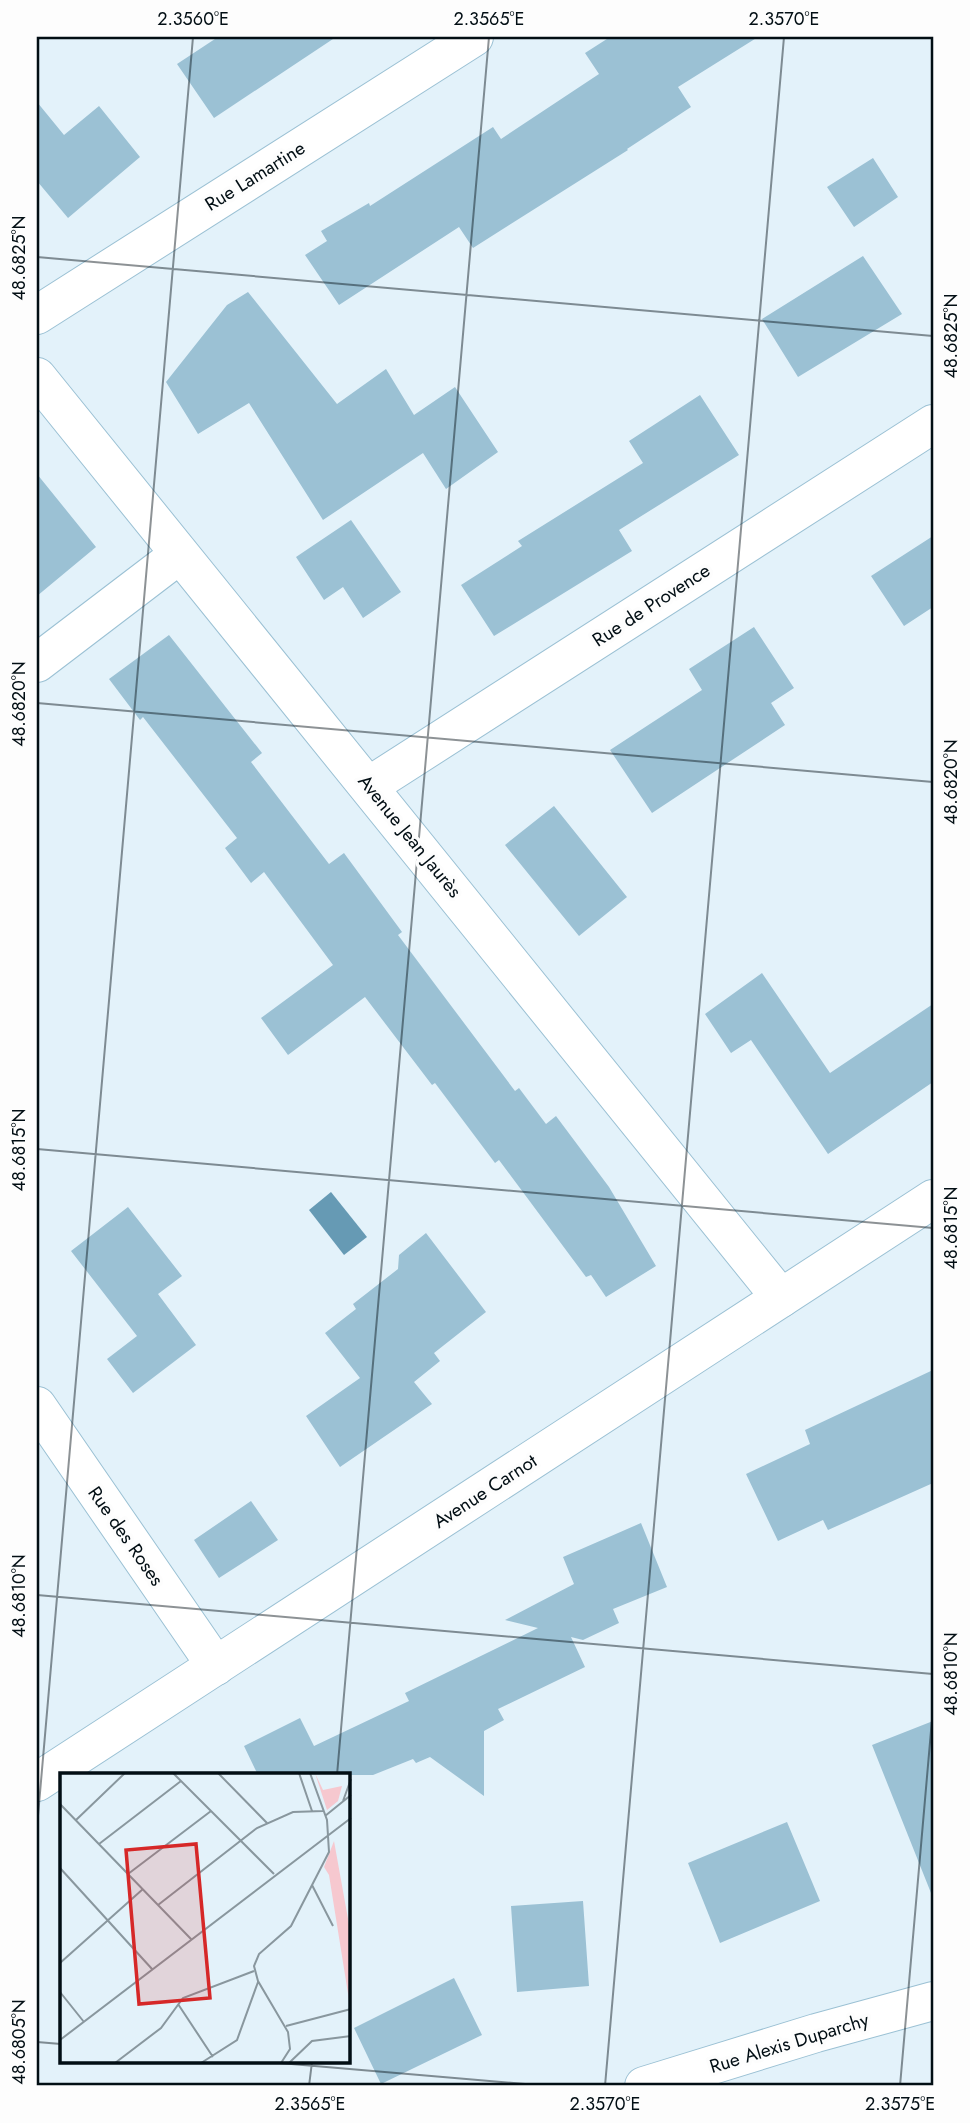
<svg xmlns="http://www.w3.org/2000/svg" width="970" height="2123" font-family="Jost,sans-serif">
  <style>
    .water { fill: #669ab4 }
    .building { fill: #9bc1d4 }
    .lines { fill: none; stroke-linecap: round; stroke-linejoin: round }
    .street-casing { stroke: #9bc1d4; stroke-width: 40 }
    .secondary-casing { stroke: #9bc1d4; stroke-width: 40 }
    .street { stroke: #fff; stroke-width: 38 }
    .secondary { stroke: #fff; stroke-width: 38 }
    .ticks { fill: none; stroke: #020e14; stroke-width: 2; stroke-opacity: 0.45 }
    .labels { text-anchor: middle; dominant-baseline: central; stroke-width: 7; stroke-linejoin: round; paint-order: stroke }
    .street-label { font-size: 19px; fill: #020e14; stroke: #fdfdfd }
    .inset-road { fill: none; stroke: #89979e; stroke-width: 2 }
    .view { fill: #d62828; fill-opacity: 0.15; stroke: #d62828; stroke-width: 3.5 }
    .inset-edge { fill: none; stroke: #020e14; stroke-width: 3.5 }
    .neatline { fill: none; stroke: #020e14; stroke-width: 2.5 }
    .ticks-label { font-size: 18px; text-anchor: middle; fill: #020e14 }
  </style>
  <rect width="100%" height="100%" fill="#e3f2fa"/>
  <path class="water" d="M331,1192l36,45 -23,18 -35,-45z"/>
  <path class="building" d="M218,37h118l-122,81 -37,-54z
    M610,37h148l-80,50 13,20 -64,42 1,1 -155,98 -14,-21 -120,78 -34,-50 22,-14 -6,-10 48,-28 1,3 123,-79 8,12 98,-65 -14,-21z
    M37,102l27,33 35,-29 41,51 -72,61 -31,-37z
    M873,158l25,39 -44,30 -27,-40z
    M863,256l39,58 -104,63 -36,-58z
    M248,292l89,112 49,-35 28,46 41,-28 43,65 -52,37 -23,-36 -100,67 -74,-117 -51,31 -32,-52 61,-77z
    M700,395l39,60 -120,75 13,21 -138,85 -33,-51 61,-39 -4,-5 125,-78 -14,-22z
    M37,474l59,73 -59,49z
    M351,520l50,72 -38,26 -20,-31 -19,13 -28,-43z
    M933,536v71l-29,19 -33,-50z
    M754,627l40,61 -23,15 14,22 -133,88 -42,-63 92,-60 -13,-21z
    M169,635l93,118 -11,9 78,102 15,-11 58,79 -4,3 117,156 4,-3 27,36 10,-8 53,71 47,79 -50,31 -15,-22 -5,2 -87,-117 -4,3 -60,-80 -3,2 -67,-88 -77,58 -27,-37 72,-53 -69,-93 -13,11 -26,-35 12,-10 -94,-121 -3,3 -31,-41z
    M554,806l73,91 -48,39 -74,-91z
    M762,973l68,100 103,-69v78l-105,72 -77,-114 -20,13 -26,-39z
    M128,1207l54,69 -24,18 38,51 -63,48 -26,-34 30,-23 -66,-85z
    M426,1233l60,79 -52,41 6,8 -26,21 18,22 -92,63 -34,-51 54,-38 -35,-45 31,-24 -3,-5 45,-35 1,-14z
    M933,1370v113l-105,47 -5,-10 -45,21 -32,-67 64,-30 -5,-14z
    M251,1501l27,39 -59,38 -25,-38z
    M641,1523l26,64 -54,22 6,14 -36,17 -12,-3 14,30 -87,42 6,11 -20,11v65l-54,-39 -14,6 -3,-4 -40,16h-120l4,-2 -13,-27 56,-28 14,28 95,-45 -4,-8 133,-65 -33,-8 69,-36 -11,-27z
    M933,1721v172h-2l-59,-148z
    M787,1822l33,79 -100,42 -32,-80z
    M583,1901l6,85 -72,6 -6,-86z
    M454,1978l28,57 -101,49 -27,-56z"/>
  <g class="lines">
    <defs>
      <path id="street" d="M37,315l437,-278
        M37,377l744,921
        M37,663l143,-109
        M369,786l564,-362
        M37,1406l179,260
        M644,2086l172,-53 117,-32"/>
      <path id="secondary" d="M37,1782l896,-583"/>
    </defs>
    <use href="#street" class="street-casing"/>
    <use href="#secondary" class="secondary-casing"/>
    <use href="#street" class="street"/>
    <use href="#secondary" class="secondary"/>
  </g>
  <path class="ticks" d="M37,257l896,79M37,703l896,79M37,1149l896,79M37,1595l896,79M337,1775l152,-1738M37,1827l156,-1790M37,2042l24,2M268,2062l280,24M309,2086l3,-24M605,2086l179,-2049M900,2086l33,-378"/>
  <g class="labels">
    <g class="street-label">
      <text transform="translate(255 176) rotate(-32)">Rue Lamartine</text>
      <text transform="translate(651 605) rotate(-33)">Rue de Provence</text>
      <text transform="translate(410 836) rotate(51)">Avenue Jean Jaurès</text>
      <text transform="translate(485 1491) rotate(-33)">Avenue Carnot</text>
      <text transform="translate(126 1536) rotate(55)">Rue des Roses</text>
      <text transform="translate(789 2043) rotate(-17)">Rue Alexis Duparchy</text>
    </g>
  </g>
  <g transform="translate(60 1773)">
    <rect width="290" height="290" fill="#e3f2fa"/>
    <path d="M255,0l8,17 19,-4 -4,15 -11,9zM274,68l16,89v76l-21,-131 -5,-8z" fill="#f6c8cf"/>
    <path class="inset-road" d="M113,0l101,101M158,0l49,50M239,0l13,38M283,28l8,-22M0,31l131,135M265,43l26,-21M16,47l49,-47M39,71l82,-63M0,95l92,101M68,101l83,-63M252,112l21,41M98,132l99,-77 36,-16 30,-1M0,190l83,-74M0,219l24,30M118,231l35,53M226,253l65,-17M0,267l291,-222M55,290l46,-35 22,-30 71,-27M141,290l36,-23 21,-58M221,290l9,-14 -2,-17 -30,-51 -4,-15 5,-12 32,-28 38,-74 -2,-32 -17,-47M229,290l23,-22 39,-5"/>
    <path class="view" d="M136,71l14,154 -71,6 -13,-154z"/>
    <rect width="290" height="290" class="inset-edge"/>
  </g>
  <rect width="970" height="2123" fill="none" stroke="#fdfdfd" stroke-width="77"/>
  <rect x="38" y="38" width="894" height="2046" class="neatline"/>
  <g class="ticks-label">
    <text x="193" y="25">2.3560°E</text>
    <text x="489" y="25">2.3565°E</text>
    <text x="784" y="25">2.3570°E</text>
    <text transform="translate(19 258) rotate(-90)" y="6">48.6825°N</text>
    <text transform="translate(951 336) rotate(-90)" y="6">48.6825°N</text>
    <text transform="translate(19 704) rotate(-90)" y="6">48.6820°N</text>
    <text transform="translate(951 782) rotate(-90)" y="6">48.6820°N</text>
    <text transform="translate(19 1150) rotate(-90)" y="6">48.6815°N</text>
    <text transform="translate(951 1228) rotate(-90)" y="6">48.6815°N</text>
    <text transform="translate(19 1596) rotate(-90)" y="6">48.6810°N</text>
    <text transform="translate(951 1674) rotate(-90)" y="6">48.6810°N</text>
    <text transform="translate(19 2042) rotate(-90)" y="6">48.6805°N</text>
    <text x="310" y="2110">2.3565°E</text>
    <text x="605" y="2110">2.3570°E</text>
    <text x="900" y="2110">2.3575°E</text>
  </g>
</svg>
